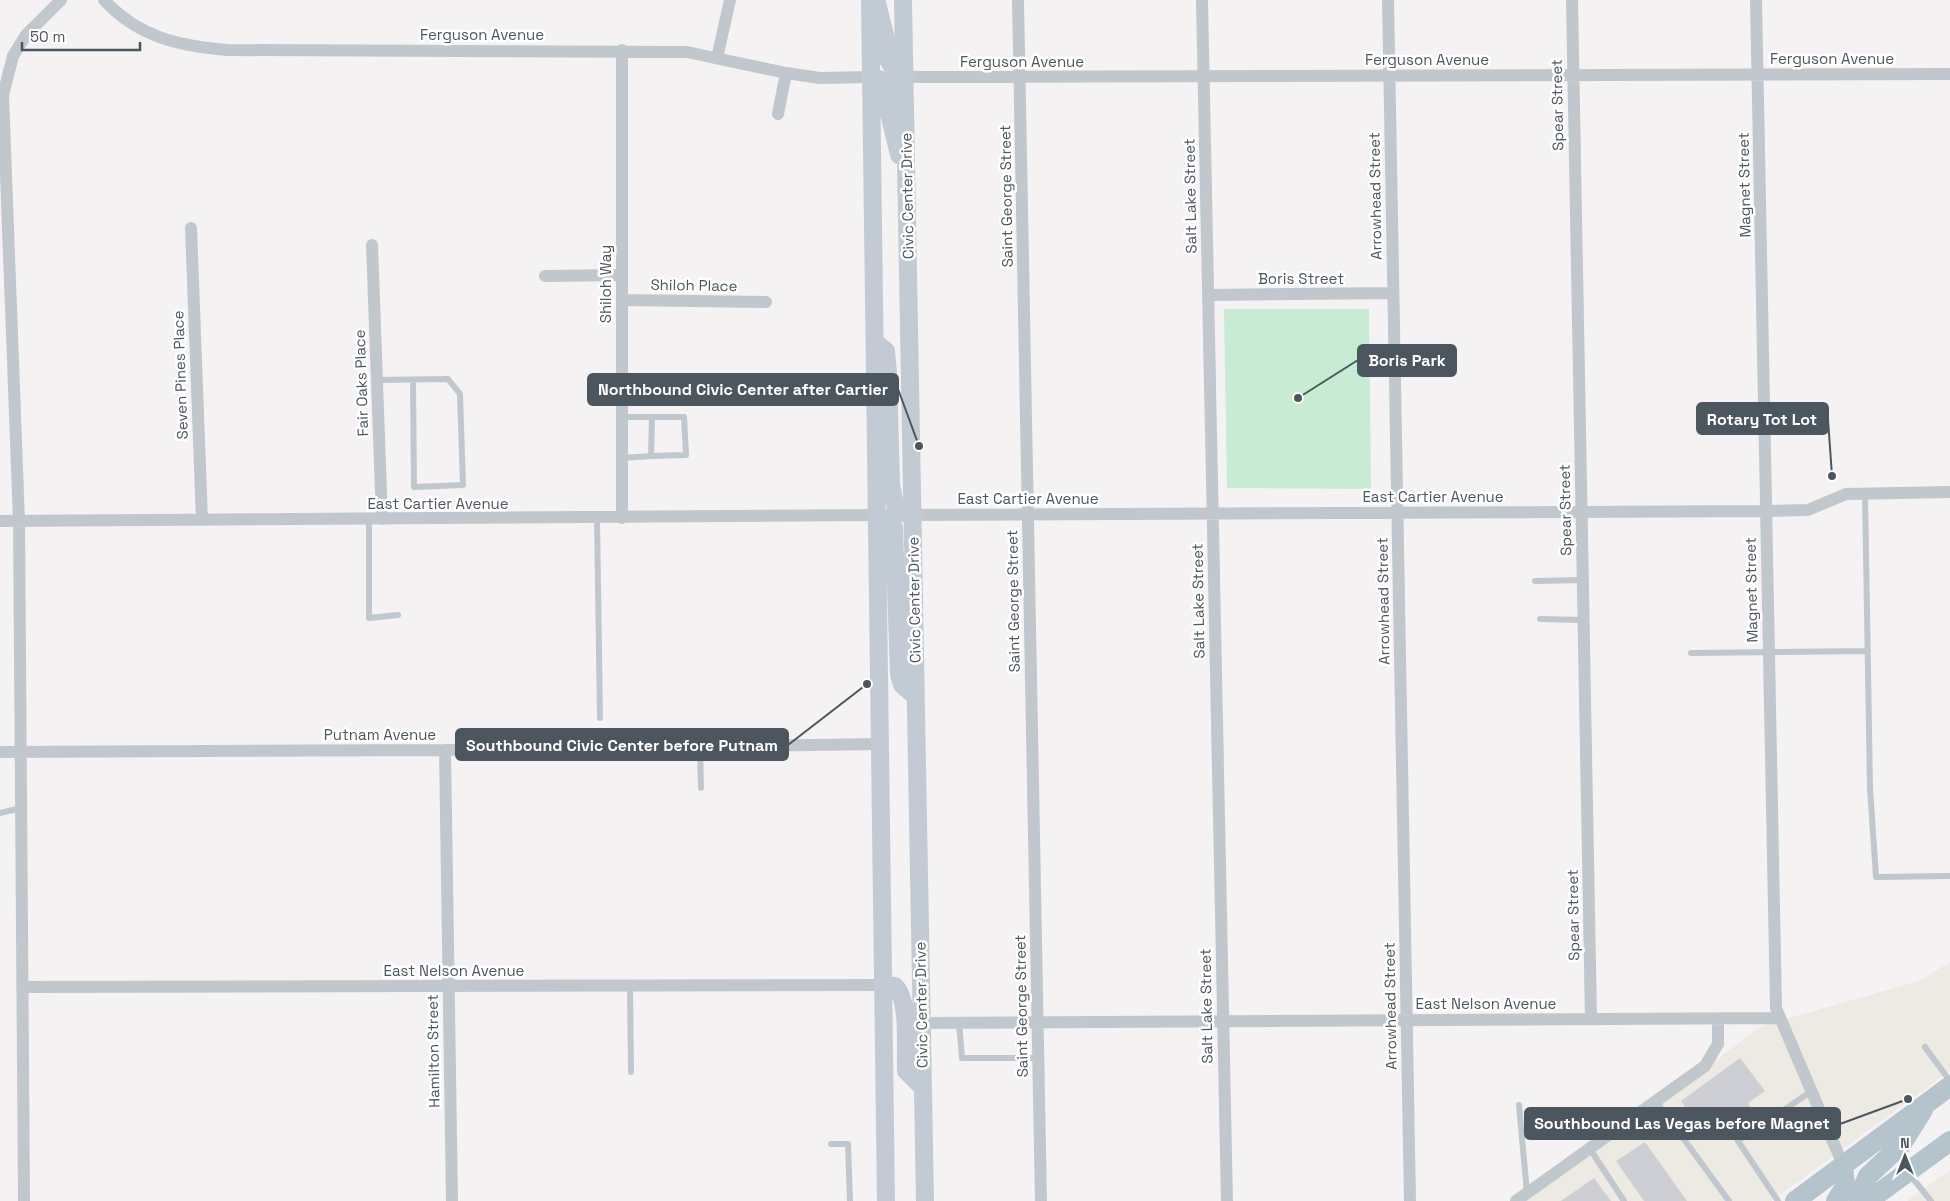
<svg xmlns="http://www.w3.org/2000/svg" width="1950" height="1201" font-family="'Space Grotesk',sans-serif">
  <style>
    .commercial { fill: #edeae3 }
    .green { fill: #c7ecd3 }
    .building { fill: #cdcfd4 }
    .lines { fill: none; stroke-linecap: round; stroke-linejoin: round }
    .lane { stroke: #c0c7cd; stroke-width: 6 }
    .street { stroke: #c0c7cd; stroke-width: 12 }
    .secondary { stroke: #c2cbd3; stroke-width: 18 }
    .primary { stroke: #b5c3cd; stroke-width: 20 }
    .labels { text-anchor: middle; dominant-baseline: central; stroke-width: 5; stroke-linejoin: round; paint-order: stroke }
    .street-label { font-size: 15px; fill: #4c565e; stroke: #fff }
    .leader { fill: none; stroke: #4c565e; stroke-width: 2 }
    .callout-dot { fill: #4c565e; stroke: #fff; stroke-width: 2 }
    .callout { fill: #4c565e; stroke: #4c565e; stroke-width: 2 }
    .callout-label { font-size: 16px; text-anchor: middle; font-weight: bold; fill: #fff }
  </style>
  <rect width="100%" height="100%" fill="#f4f2f3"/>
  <path class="commercial" d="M1950,962v109l-179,130h-245l236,-175 157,-45z
    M1950,1170v31h-43z"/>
  <path class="green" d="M1224,309h145l2,180 -144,-1z"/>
  <path class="building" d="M1740,1058l25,33 -17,12 6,9 -12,9 -7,-8 -29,21 -25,-33z
    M1645,1142l42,59h-43l-28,-40z
    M1594,1178l17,23h-50z"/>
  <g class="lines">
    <path class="lane" d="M377,380l71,-1 12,15 3,91 -49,2 -1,-107
      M622,417h30l-1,39 -29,2
      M651,456l35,-1 -2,-38h-32
      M1865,494l5,294 6,89 74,-1
      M597,518l3,200
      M369,519v99l29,-3
      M1535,581l48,-1
      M1540,619l44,1
      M1691,653l177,-2
      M700,747l1,41
      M0,813l21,-5
      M630,986l1,86
      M959,1023l3,35h76
      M1925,1047l25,34
      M1656,1101l73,100
      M1519,1105l8,88
      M831,1144h17l2,57
      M1590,1149l34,52
      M1910,1175l21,26
      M1778,1201l-40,-60 74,-50"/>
    <path class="street" d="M104,0c34,37 75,46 123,50l460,2 99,21 34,5 52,-1
      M1018,0l23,1201
      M1202,0l25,1201
      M1388,0l22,1201
      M1572,0l19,1019
      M1756,0l20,1008 67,157
      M622,50v468
      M717,58l13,-58
      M905,77l1045,-3
      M778,114l8,-41
      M191,228l11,292
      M372,245l10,274
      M545,276l77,-1
      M1208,295l185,-2
      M622,300l144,2
      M913,515l853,-4 42,-1 38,-16 104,-2
      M0,521l876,-6
      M445,750l7,451
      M0,752l445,-2 436,-6
      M23,987l862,-2
      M922,1023l858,-5
      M24,1201l-5,-680 -16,-426 10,-39 13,-21 35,-35
      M1516,1201l189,-135 13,-22v-25"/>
    <path class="secondary" d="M870,0l16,1201
      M903,0l22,1201
      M877,3l9,36 1,19 10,17 8,2
      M872,77l10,3 6,7v22l11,46
      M875,342l11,9 2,21 3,113 4,19 5,8 13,3
      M876,515l15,4 3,9 5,146 3,11 13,11
      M885,985l10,1c15,14 10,64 11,85l17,17"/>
    <path class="primary" d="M1795,1201l155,-115
      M1836,1201l9,-14 -2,-22
      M1859,1201l-1,-3 10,-22 33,-31 22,-35
      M1868,1201l82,-60"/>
  </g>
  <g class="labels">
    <g class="street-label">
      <text x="482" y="34">Ferguson Avenue</text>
      <text x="1832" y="58">Ferguson Avenue</text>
      <text x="1427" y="59">Ferguson Avenue</text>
      <text x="1022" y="61">Ferguson Avenue</text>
      <text transform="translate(1557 105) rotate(-91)">Spear Street</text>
      <text transform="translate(1744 185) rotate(-91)">Magnet Street</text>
      <text transform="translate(907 196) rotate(-91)">Civic Center Drive</text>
      <text transform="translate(1006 196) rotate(-91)">Saint George Street</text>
      <text transform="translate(1190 196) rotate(-91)">Salt Lake Street</text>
      <text transform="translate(1375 196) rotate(-91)">Arrowhead Street</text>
      <text x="1301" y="278">Boris Street</text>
      <text transform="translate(605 284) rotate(-90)">Shiloh Way</text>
      <text transform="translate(694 285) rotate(1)">Shiloh Place</text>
      <text transform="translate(180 375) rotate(-92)">Seven Pines Place</text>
      <text transform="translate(361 383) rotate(-92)">Fair Oaks Place</text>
      <text x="1433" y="496">East Cartier Avenue</text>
      <text x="1028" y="498">East Cartier Avenue</text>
      <text x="438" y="503">East Cartier Avenue</text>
      <text transform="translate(1565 510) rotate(-91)">Spear Street</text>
      <text transform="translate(1751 590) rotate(-91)">Magnet Street</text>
      <text transform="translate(914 600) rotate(-91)">Civic Center Drive</text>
      <text transform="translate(1013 601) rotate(-91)">Saint George Street</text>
      <text transform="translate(1198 601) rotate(-91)">Salt Lake Street</text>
      <text transform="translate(1383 601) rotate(-91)">Arrowhead Street</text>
      <text x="380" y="734">Putnam Avenue</text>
      <text transform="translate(1573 915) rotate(-91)">Spear Street</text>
      <text x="454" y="970">East Nelson Avenue</text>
      <text x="1486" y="1003">East Nelson Avenue</text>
      <text transform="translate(921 1005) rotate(-91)">Civic Center Drive</text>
      <text transform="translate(1021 1006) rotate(-91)">Saint George Street</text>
      <text transform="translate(1206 1006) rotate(-91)">Salt Lake Street</text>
      <text transform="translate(1390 1006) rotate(-91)">Arrowhead Street</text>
      <text transform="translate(433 1051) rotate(-91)">Hamilton Street</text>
    </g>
  </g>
  <path class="leader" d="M1298 398L1358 360M919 446L898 389M1832 476L1828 419M867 684L788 745M1908 1099L1840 1124"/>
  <g class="callout-dot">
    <circle cx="1298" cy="398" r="5"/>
    <circle cx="919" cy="446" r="5"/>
    <circle cx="1832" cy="476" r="5"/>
    <circle cx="867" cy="684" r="5"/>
    <circle cx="1908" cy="1099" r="5"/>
  </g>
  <g class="callout">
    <rect x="1358" y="345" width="98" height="31" rx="5"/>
    <rect x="588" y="374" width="310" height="31" rx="5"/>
    <rect x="1697" y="403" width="131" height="31" rx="5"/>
    <rect x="456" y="729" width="332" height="31" rx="5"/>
    <rect x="1525" y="1108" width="315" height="31" rx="5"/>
  </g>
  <g class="callout-label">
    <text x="1407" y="366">Boris Park</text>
    <text x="743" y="395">Northbound Civic Center after Cartier</text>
    <text x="1762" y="425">Rotary Tot Lot</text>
    <text x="622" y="751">Southbound Civic Center before Putnam</text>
    <text x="1682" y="1129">Southbound Las Vegas before Magnet</text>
  </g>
  <g transform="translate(1905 1156)" stroke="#ffffff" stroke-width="4" paint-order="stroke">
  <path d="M0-4L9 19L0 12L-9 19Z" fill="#4c565e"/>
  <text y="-8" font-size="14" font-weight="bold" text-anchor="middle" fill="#4c565e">N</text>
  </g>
  <path d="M22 42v8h118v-8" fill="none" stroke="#4c565e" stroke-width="2.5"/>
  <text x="30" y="42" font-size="15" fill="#4c565e" stroke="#ffffff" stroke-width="4" paint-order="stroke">50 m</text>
</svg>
